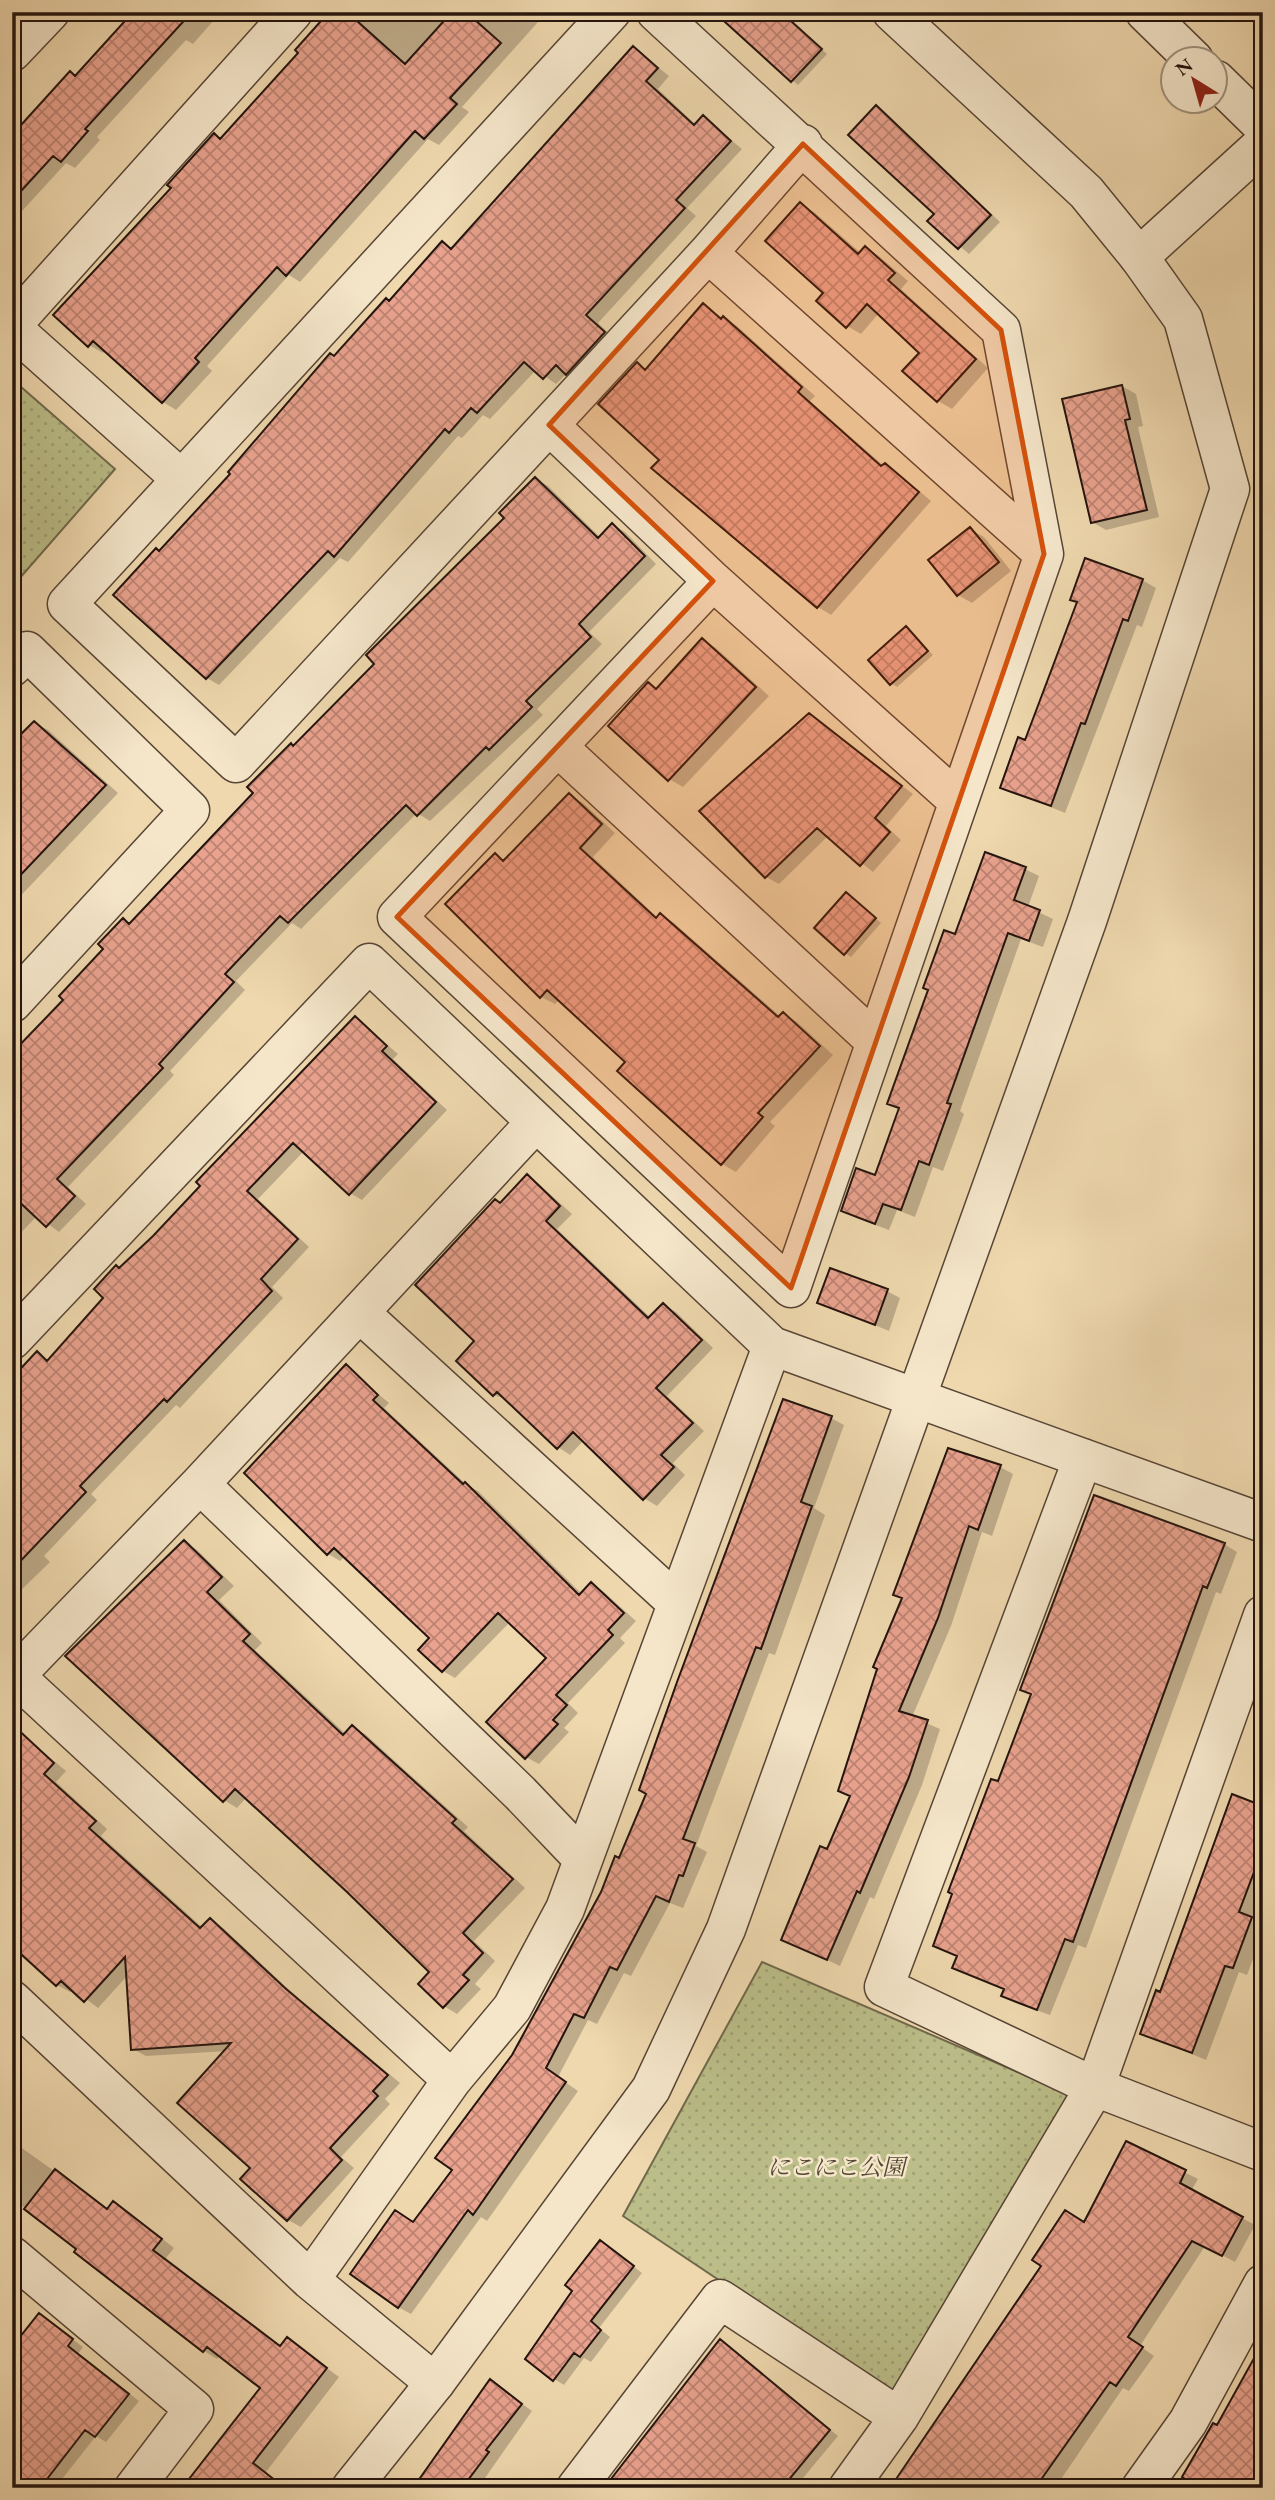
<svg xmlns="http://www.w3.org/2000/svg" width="1275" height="2500" font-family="'EB Garamond','Noto Serif JP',serif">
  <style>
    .park { fill: url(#park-dots); stroke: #70694c; stroke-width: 2 }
    .shadow { fill: #0003 }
    .building { fill: url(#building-cross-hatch); stroke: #24140e; stroke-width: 2 }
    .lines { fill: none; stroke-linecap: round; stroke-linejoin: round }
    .minor-casing { stroke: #574536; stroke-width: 41 }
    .tertiary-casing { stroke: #574536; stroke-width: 41 }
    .minor { stroke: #f5e6ca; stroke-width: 38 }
    .tertiary { stroke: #f5e6ca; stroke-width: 38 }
    .marked { fill: #d4520c; fill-opacity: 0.2; stroke: #d4520c; stroke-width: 5; stroke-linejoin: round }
    .labels { text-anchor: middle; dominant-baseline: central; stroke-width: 5; stroke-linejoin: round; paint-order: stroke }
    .park-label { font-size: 23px; font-style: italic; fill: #514733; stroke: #f5e6ca }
  </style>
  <defs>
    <pattern id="park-dots" width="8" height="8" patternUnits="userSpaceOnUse" patternTransform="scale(1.75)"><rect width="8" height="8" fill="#bbbe89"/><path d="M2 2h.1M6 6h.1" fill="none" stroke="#a1a275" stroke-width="1.8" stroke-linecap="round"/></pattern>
    <pattern id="building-cross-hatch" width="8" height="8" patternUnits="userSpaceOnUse" patternTransform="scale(1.75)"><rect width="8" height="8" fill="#e9a28e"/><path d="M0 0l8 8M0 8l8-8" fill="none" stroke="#bd8372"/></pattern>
  </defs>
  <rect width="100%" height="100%" fill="#efd8ae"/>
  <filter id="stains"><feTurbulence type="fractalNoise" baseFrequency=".00286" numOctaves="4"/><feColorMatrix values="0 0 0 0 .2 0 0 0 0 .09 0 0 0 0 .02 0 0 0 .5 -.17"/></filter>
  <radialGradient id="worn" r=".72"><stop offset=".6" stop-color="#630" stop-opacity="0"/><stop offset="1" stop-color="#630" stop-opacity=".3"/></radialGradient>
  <path class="park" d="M12,379l103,90 -103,118z
    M762,1962l307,132 -178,301 -268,-179z"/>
  <path class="shadow" d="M138,12h83l-28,32 -7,-4 -89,97 3,3 -25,28 -9,-5 -54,59v-88l58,-61 7,4z
    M332,12h215l-85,95 7,5 -30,33 -11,-6 -128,143 -11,-7 -82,91 5,5 -36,39 -13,-8 -58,-52 -2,3 -14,-8 84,-157 41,-53 8,4 79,-86z
    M712,12h68l47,42 -29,31z
    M634,48l35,28 -11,13 38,36 7,-8 39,32 -55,59 9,8 -98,107 18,17 -37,40 -12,-7 -11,11 -20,-14 -46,49 -7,-4 -21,23 -4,-2 -110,126 -8,-4 -121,127 -12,-7 -92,-83 45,-42 175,-195 108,-114 10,6z
    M876,107l10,6 114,109 -31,32 -39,-33 6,-7z
    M800,204l14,8 47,41 5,-5 13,8 29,25 -7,8 87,79 -36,41 -14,-8 -33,-30 17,-18 -43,-40 -18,21 -14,-8 -22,-33z
    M703,306l34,20 78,70 -5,5 74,65 14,7 33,28 -100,114 -13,-8 -156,-147 -25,-96 10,6z
    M1122,386l14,8 7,32 -5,1 21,90 -53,13 -14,-8z
    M536,479l12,7 53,52 12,-13 12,7 31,32 -67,68 13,12 -65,65 6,6 -113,106 -13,-8 -116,116 -9,-6 -56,58 9,9 -75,81 4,4 -106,112 18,17 -27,28 -22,-16 -25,26v-187l54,-55 40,-51 17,-29 8,4 163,-177 83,-83 129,-146z
    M970,529l14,8 27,34 -39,32 -14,-8 -28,-34z
    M1142,580l14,8 -14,39 -5,-2 -72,188 -63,-26 24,-45 53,-139z
    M906,628l27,27 -36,32 -6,-4z
    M703,640l13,8 53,48 -86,91 -14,-8 -20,-94 8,5z
    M809,715l104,79 -27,32 15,14 -28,32 -45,-36 -49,48 -13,-7 -65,-66z
    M34,723l14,7 70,63 -106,112v-181l13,9z
    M569,795l14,8 32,30 -22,24 65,61 3,-3 13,8 107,94 2,-3 14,8 36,33 -63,67 5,4 -39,46 -14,-8 -102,-94 7,-8 -67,-63 -5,5 -14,-7 -94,-93 48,-49 11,6z
    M1025,869l14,7 -11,31 25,12 -10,28 -22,-8 -61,172 4,3 -21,57 -10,-4 -18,50 -18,-7 -8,20 -33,-12 -13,-8 33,-33 24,-67 -11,-6 67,-168z
    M853,898l28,25 -30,34 -6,-4z
    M356,1018l42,36 -5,5 54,51 -85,90 -12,-7 -46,-42 -46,48 51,48 -37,40 11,11 -103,110 -4,-3 -85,89 6,6 -53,56 6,6 -38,37v-209l25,-36 12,7 57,-63 14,-29 35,-32z
    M527,1177l12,7 33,30 -15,15 94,89 13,-13 12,7 37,36 -46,48 37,35 -31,32 12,12 -28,31 -13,-8 -60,-58 -14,15 -12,-8 -50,-47 -14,-5 -17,-54 24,-137z
    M887,1291l13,7 -11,33 -70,-29z
    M346,1367l43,36 -5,5 83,77 11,6 104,103 10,-10 12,8 32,29 -16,17 5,5 -57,60 10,10 -14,15 5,4 -30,32 -13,-7 23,-99 -39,-36 -55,56 -12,-7 -12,-33 -86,-82 -5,5 -12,-7z
    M831,1418l13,7 -30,83 11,7 -50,140 -6,-2 -73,193 11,6 -24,56 -13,-5 -39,73 -7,-3 -27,51 -9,-4 -30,57 20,14 -91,130 -6,-4 -70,97 -13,-7 16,-84 40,-53 166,-310z
    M1000,1467l13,7 -21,62 -10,-4 -31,94 -39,91 28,12 -18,56 -48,114 -4,-2 -30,69 -57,-27 45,-88 23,-54 -11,-6 64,-192 -9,-5z
    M184,1542l13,8 37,36 -15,14 43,43 -7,7 91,84 6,-7 13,7 103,93 -4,4 61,57 -51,53 21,20 -20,23 6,5 -24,25 -13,-8 -13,-34 -185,-174 -9,10 -13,-8z
    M1224,1544l13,8 -16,42 -5,-2 -130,356 -8,-3 -28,70 -34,-12 -13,-7 2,-6 -51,-22 4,-11 -23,-12 64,-162z
    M12,1726l54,45 -10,11 51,47 -6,7 102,92 7,-8 13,8 75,70 102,85 -15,16 5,5 -49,53 13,11 -53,59 -13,-7 -36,-52 -25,-117 -81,5 -13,-7 -5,-74 -30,33 -25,-19 -3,3 -13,-7z
    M1263,1808v84l-11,27 11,6v7l-16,43 -8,-3 -33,88 -64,-27z
    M12,2141l97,69 5,-6 13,7 47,37 -8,10 115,89 6,-8 52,38 -73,95 17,16h-98l77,-101 -42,-32 -3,4 -13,-8 -192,-153z
    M1126,2143l72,36 -7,12 64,34 -20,37 -30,-16 -65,100 14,10 -25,35 -6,-3 -68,100h-165l59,-80 -4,-2 99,-140 47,-37z
    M610,2248l32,25 -43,55 11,9 -19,25 -7,-4 -20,27 -10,-6z
    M39,2315l44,32 -5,7 61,47 -33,41 -10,-6 -41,52h-43z
    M721,2341l117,95 -40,48 -11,-7z
    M491,2381l41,30 -54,77h-63z
    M1213,2425l4,2 46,61h-85z"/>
  <path class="building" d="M133,12h59l-107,117 3,2 -27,31 -8,-6 -41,45v-66l58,-64 5,5z
    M329,12h18l58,52 47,-52h14l35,31 -51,55 7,6 -33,35 -9,-8 -129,145 -9,-9 -82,91 4,4 -37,41 -69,-62 -5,6 -35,-32 118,-127 -4,-3 47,-52 6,6 78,-86 -3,-3z
    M714,12h77v9l31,28 -31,33z
    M633,46l25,22 -12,13 48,44 9,-10 28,26 -55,59 9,8 -99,107 19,17 -39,43 -10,-10 -13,14 -19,-17 -47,51 -6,-5 -22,25 -4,-4 -111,128 -6,-6 -122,128 -93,-84 43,-47 3,3 71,-77 -2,-2 102,-119 4,3 52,-58 3,3 53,-60 9,8z
    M876,105l115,110 -33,34 -31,-28 7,-7 -86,-79z
    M800,202l58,52 7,-8 30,27 -7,7 88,79 -39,43 -35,-31 17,-18 -52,-49 -21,24 -30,-27 7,-8 -58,-52z
    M703,303l18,16 2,-3 79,71 -4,5 83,74 4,-3 34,29 -102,116 -166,-140 8,-8 -61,-56 39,-42 8,8z
    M1122,385l8,34 -5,1 22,90 -56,13 -29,-124z
    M535,477l63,61 14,-15 33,33 -66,68 12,13 -65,64 6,6 -43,43 -3,-3 -69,69 -11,-11 -118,118 -8,-7 -55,58 9,8 -75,82 4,4 -106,111 18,17 -29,31 -34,-32v-142l51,-53 -4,-4 44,-47 -5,-5 25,-26 6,6 124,-131 -6,-6 44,-44 2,3 81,-82 -8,-9 138,-137 -5,-5z
    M970,527l29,35 -42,34 -29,-36z
    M1085,558l58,21 -15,42 -5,-2 -38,105 -4,-1 -30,83 -51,-18 18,-51 7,3 52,-138 -7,-2z
    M906,626l22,25 -38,34 -22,-25z
    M702,638l54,49 -88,94 -60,-55 40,-44 8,7z
    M809,713l93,73 -27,32 15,14 -30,34 -43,-38 -52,50 -66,-67z
    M34,721l72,64 -94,99v-141z
    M569,793l33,31 -22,24 76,70 4,-5 118,104 5,-5 37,34 -62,67 5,4 -42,48 -104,-94 8,-9 -78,-72 -7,8 -95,-94 50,-51 8,8z
    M985,852l41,15 -12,33 26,10 -11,31 -21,-8 -61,170 4,1 -22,61 -10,-4 -18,49 -18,-6 -8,20 -34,-13 15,-43 19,7 24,-67 -12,-4 41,-114 -5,-2 21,-58 11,4z
    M846,892l30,26 -32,37 -30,-27z
    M355,1016l32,30 -5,5 54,51 -87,93 -56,-52 -46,48 51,48 -37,40 11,12 -105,111 -3,-3 -84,87 6,6 -74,78v-192l25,-27 10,10 56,-63 -9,-9 22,-24 3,3 34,-32 47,-50 -4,-4z
    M527,1174l33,32 -14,15 102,97 15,-15 39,37 -46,48 37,35 -32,32 13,12 -31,33 -70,-68 -16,17 -60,-57 -4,4 -37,-35 18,-20 -59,-56 80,-86 5,4z
    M830,1268l58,21 -13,36 -58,-22z
    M346,1364l32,31 -5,5 90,84 2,-2 114,113 12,-13 33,31 -16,17 5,5 -57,60 11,10 -14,15 5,4 -33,35 -39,-37 60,-64 -48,-45 -56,59 -24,-22 11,-12 -95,-90 -7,7 -83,-82z
    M783,1399l49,17 -31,86 11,4 -51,143 -5,-2 -73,192 12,4 -12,33 -4,-1 -10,27 -13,-6 -39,74 -7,-3 -26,51 -10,-4 -28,54 20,14 -93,133 -5,-5 -70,98 -48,-34 45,-64 18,12 39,-52 -17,-12 77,-103 89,-163 14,-36 4,2 27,-64 -7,-4 38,-108z
    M948,1448l53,17 -23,65 -9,-4 -31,92 -39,93 29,9 -19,57 -49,116 -3,-2 -30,69 -46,-20 39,-94 7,3 23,-53 -12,-5 39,-122 -4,-2 29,-69 -9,-3z
    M1094,1495l131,48 -18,45 -4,-2 -130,356 -8,-3 -28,71 -36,-14 3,-7 -52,-21 5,-12 -24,-10 19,-52 -4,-2 43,-113 7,2 33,-87 -11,-4z
    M184,1540l38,37 -15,15 43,42 -7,7 100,94 9,-10 104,94 -4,4 61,56 -50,54 20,20 -20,22 6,5 -26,28 -25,-24 11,-12 -82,-80 -112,-103 -12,13 -158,-146z
    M12,1724l42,39 -10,11 52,47 -7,7 111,100 10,-10 75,70 103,87 -15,16 5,5 -48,52 12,12 -55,61 -47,-42 10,-11 -73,-65 54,-60 -100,7 -6,-93 -41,45 -23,-21 -5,5 -44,-40z
    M1232,1794l31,12v42l-24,64 13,5 -19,51 -8,-2 -33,87 -52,-19 16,-44 4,2z
    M1126,2141l60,29 -6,13 63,34 -21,39 -30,-15 -64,96 15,10 -27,39 -6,-4 -75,106h-145l151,-222 -9,-6 33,-50 19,12z
    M55,2169l52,40 6,-8 49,38 -9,11 127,96 7,-9 40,31 -74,95 32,25h-103l78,-100 -53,-41 -4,5 -129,-100 2,-3 -52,-40z
    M600,2240l34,26 -43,55 10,9 -21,27 -6,-4 -21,28 -28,-22 47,-68 -7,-6z
    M39,2313l34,26 -5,7 61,48 -34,43 -10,-7 -45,58h-28v-141z
    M720,2339l110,91 -48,58h-178z
    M1263,2342v146h-63l-18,-11 31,-54 4,2z
    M490,2379l32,25 -36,46 3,2 -27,36h-49z"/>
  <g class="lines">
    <defs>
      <path id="minor" d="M611,12l-544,592 169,159 313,-338 164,156 -316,336 394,371 253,-734 -43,-224 -345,-318
        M1145,12l49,48
        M12,52l38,-40
        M1216,80l47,46
        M708,253l336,301
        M1139,257l124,-113
        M12,325l281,-313
        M12,328l168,150
        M549,425l159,-172 95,-109
        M713,581l244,219
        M12,667l15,-16 163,159 -178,193
        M559,748l316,293
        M360,1313l317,290
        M12,1340l357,-377 403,383 -207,563 -53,99 -60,72 -142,200
        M772,1346l491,177
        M1083,1458l-199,529 211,100 168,-472
        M200,1484l320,309 63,66
        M15,1676l437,404
        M12,1679l188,-195 336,-362
        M12,2000l298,280 125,103
        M12,2256l182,153 -60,79
        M576,2488l144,-189 179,118 196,-330 168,65
        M848,2488l51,-71
        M1141,2488l47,-66 75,-138"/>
      <path id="tertiary" d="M351,2488l84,-105 216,-294 75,-160 361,-1008 143,-432 -47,-170 -44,-62 -53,-65 -194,-180"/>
    </defs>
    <use href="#minor" class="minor-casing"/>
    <use href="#tertiary" class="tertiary-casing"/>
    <use href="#minor" class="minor"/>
    <use href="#tertiary" class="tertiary"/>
  </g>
  <path class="marked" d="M803,144l198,186 43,224 -253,734 -394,-371 316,-336 -164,-156z"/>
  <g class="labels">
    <g class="park-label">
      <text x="836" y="2167">にこにこ公園</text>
    </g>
  </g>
  <rect width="1275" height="2500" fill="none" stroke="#efd8ae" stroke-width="42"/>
  <rect x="14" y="14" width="1247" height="2472" fill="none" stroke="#24140e" stroke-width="3.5"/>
  <rect x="21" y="21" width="1233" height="2458" fill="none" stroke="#24140e" stroke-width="2"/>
  <g transform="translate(1194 80) rotate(323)"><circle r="33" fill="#f5e6ca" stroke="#a1927f" stroke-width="2"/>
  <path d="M0-5L12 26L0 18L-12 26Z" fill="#8f2418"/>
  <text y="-10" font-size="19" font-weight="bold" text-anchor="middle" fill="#24140e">N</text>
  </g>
  <rect width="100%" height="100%" filter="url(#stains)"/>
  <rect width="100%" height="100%" fill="url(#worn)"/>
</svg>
